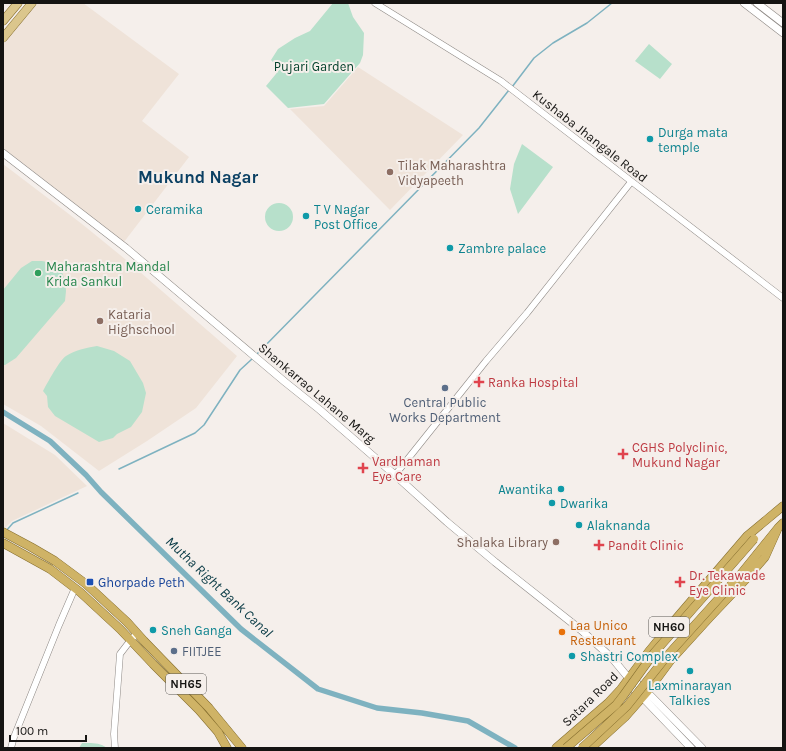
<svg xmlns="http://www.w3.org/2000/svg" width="786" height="751" font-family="Karla,sans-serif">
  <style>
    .built { fill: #efe3d9 }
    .green { fill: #b7e0cb }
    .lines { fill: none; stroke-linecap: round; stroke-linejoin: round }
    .stream { stroke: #7eb2c0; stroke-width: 1.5 }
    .canal { stroke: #7eb2c0; stroke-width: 5.5 }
    .tertiary-casing { stroke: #8e8985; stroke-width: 7 }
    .secondary-casing { stroke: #8e8985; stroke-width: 8 }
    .primary-casing { stroke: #866f2f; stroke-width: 9 }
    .trunk-casing { stroke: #866f2f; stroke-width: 9 }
    .tertiary { stroke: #fff; stroke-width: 6 }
    .secondary { stroke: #fff; stroke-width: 7 }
    .primary { stroke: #dbc68c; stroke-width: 8 }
    .trunk { stroke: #cfb366; stroke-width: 8 }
    .trunk-bridge-casing { stroke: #866f2f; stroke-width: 9; stroke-linecap: butt }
    .trunk-bridge { stroke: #cfb366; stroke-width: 8 }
    .culture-dot { fill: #0f9aa8; stroke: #f5efeb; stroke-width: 1.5 }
    .education-dot { fill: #8d6e63; stroke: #f5efeb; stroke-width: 1.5 }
    .leisure-dot { fill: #2e9e5b; stroke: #f5efeb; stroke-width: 1.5 }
    .health-dot { fill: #e0444e; stroke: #f5efeb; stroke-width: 1.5 }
    .service-dot { fill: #5c6f8a; stroke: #f5efeb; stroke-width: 1.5 }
    .transit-dot { fill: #1a4fb4; stroke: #f5efeb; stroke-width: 1.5 }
    .food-dot { fill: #e8710a; stroke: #f5efeb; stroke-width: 1.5 }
    .labels { text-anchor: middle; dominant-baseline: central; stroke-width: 4; stroke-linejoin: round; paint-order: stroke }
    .shield { fill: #f5efeb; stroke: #585653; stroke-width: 1 }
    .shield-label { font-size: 12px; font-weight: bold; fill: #151412 }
    .park-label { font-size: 13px; fill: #04422c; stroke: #f5efeb }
    .culture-label { font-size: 13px; fill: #0d838f; stroke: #f5efeb; text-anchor: start }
    .street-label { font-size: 13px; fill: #151412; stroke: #f5efeb }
    .education-label { font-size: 13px; fill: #785e54; stroke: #f5efeb; text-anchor: start }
    .leisure-label { font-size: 13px; fill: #27864d; stroke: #f5efeb; text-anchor: start }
    .health-label { font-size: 13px; fill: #be3a42; stroke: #f5efeb; text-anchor: start }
    .service-label { font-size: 13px; fill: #4e5e75; stroke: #f5efeb }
    .transit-label { font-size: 13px; fill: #164399; stroke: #f5efeb; text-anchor: start }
    .food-label { font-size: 13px; fill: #c56008; stroke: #f5efeb; text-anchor: start }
    .water-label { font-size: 14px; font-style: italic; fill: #063843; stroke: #f5efeb }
    .district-label { font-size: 17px; font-weight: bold; fill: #0b4063; stroke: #f5efeb }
  </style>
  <rect width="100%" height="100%" fill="#f5efeb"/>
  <path class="built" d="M35,3h48l96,71 -37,47 47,36 -65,85 -121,-94v-105z
    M358,67l105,68 -73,75 -100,-101 34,-3z
    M3,164l79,60 43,35 112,97 -41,52 -49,33 -48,30 -58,-45 -38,-22z
    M3,423l52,32 32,31 -75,35 -8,8 -1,-1z"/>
  <path class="green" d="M333,3h15l5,14 11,16 -1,22 -3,8 -36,41 -36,4 -22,-22 14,-17 -9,-9 7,-11 17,-11 15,-7z
    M649,44l23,20 -12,15 -25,-18z
    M522,144l31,23 -35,47 -8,-25 4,-25z
    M265 217a14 14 0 1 1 28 0a14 14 0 1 1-28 0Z
    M32,261h10l10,2 10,9 3,9 1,10 -1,10 -49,57 -11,7h-2v-75l18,-22z
    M97,346l17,5 16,10 13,22 3,10 -4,19 -11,15 -14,7 -4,4 -14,4 -44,-26 -7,-9 -1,-11 -4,-5c5,-9 16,-30 23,-35 9,-6 20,-8 31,-10z
    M82,743c9,0 17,-1 25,5h-28z"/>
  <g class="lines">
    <path class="stream" d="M512,87l22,-29 19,-15 34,-20 25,-20
      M256,355l223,-227 30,-38
      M119,469l76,-36 9,-8 36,-55 12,-11
      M6,531l7,-8 65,-30"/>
    <path class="canal" d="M3,412l47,29 36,34 15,17 140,137 77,60 59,19 45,5 46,8 47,27"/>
    <defs>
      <path id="tertiary" d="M375,3l126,78 282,217
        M395,475l91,-114 41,-48 104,-131
        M11,748l3,-11 45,-112 16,-37
        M115,748l-1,-14 6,-80 10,-13 7,-8"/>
      <path id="secondary" d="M744,3l39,30
        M757,3l26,20
        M3,153l123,95 159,134 35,28 75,65 52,47 48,40 86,68 31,28 14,17 4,2 17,15 55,56
        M626,683l18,16 47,49"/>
      <path id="primary" d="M3,21l15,-18
        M3,38l29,-35"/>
      <path id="trunk" d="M3,532l28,15 24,14 31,23 41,38 17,19 65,67 33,40
        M3,543l47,26 30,23 40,37 33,35 46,46 19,22 9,16
        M740,575l38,-47 5,-5
        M556,748l52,-45 13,-14 29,-39 18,-22 79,-92 36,-30
        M591,748l34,-31 22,-25 23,-31 40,-44 38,-40 17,-20 13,-29"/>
    </defs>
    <use href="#tertiary" class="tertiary-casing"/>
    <use href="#secondary" class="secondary-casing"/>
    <use href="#primary" class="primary-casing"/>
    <use href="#trunk" class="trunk-casing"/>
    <use href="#tertiary" class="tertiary"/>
    <use href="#secondary" class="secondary"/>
    <use href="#primary" class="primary"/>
    <use href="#trunk" class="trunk"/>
    <defs>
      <path id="trunk-bridge" d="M566,748l50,-43 7,-9 31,-43 100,-114
        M582,748l45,-42 40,-50 73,-81"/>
    </defs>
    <use href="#trunk-bridge" class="trunk-bridge-casing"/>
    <use href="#trunk-bridge" class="trunk-bridge"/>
  </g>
  <g class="culture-dot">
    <circle cx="650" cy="139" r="4"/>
    <circle cx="138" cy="209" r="4"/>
    <circle cx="306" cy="216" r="4"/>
    <circle cx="450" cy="248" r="4"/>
    <circle cx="561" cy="489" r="4"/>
    <circle cx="552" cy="503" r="4"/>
    <circle cx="579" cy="525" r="4"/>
    <circle cx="153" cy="630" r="4"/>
    <circle cx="572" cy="656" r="4"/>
    <circle cx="690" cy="671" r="4"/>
  </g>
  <g class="education-dot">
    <circle cx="390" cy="172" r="4"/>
    <circle cx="100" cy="321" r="4"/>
    <circle cx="556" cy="542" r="4"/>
  </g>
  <circle class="leisure-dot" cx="38" cy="273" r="4"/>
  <g class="health-dot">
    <path d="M477 376h4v4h4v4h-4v4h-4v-4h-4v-4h4z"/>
    <path d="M621 448h4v4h4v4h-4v4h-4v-4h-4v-4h4z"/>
    <path d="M361 462h4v4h4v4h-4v4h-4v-4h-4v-4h4z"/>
    <path d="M597 539h4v4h4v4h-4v4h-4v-4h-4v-4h4z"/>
    <path d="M678 576h4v4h4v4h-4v4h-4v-4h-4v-4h4z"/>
  </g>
  <g class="service-dot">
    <circle cx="445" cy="388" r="4"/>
    <circle cx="174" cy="651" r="4"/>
  </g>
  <rect class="transit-dot" x="86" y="578" width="8" height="8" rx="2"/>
  <circle class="food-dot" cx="562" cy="632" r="4"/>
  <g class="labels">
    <g class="shield">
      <rect x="649" y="617" width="40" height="20" rx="3"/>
      <rect x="166" y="674" width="40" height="20" rx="3"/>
    </g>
    <g class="shield-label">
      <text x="669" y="627">NH60</text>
      <text x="186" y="684">NH65</text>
    </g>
    <g class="park-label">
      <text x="314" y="66">Pujari Garden</text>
    </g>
    <g class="culture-label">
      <text x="658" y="132">Durga mata<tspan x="658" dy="15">temple</tspan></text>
      <text x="146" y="209">Ceramika</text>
      <text x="314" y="209">T V Nagar<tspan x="314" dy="15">Post Office</tspan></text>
      <text x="458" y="248">Zambre palace</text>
      <text x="553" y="489" text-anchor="end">Awantika</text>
      <text x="560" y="503">Dwarika</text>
      <text x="587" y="525">Alaknanda</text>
      <text x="161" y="630">Sneh Ganga</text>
      <text x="580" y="656">Shastri Complex</text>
      <text x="690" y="685" text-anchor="middle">Laxminarayan<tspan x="690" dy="15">Talkies</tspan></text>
    </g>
    <g class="street-label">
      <text transform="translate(590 136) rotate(38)">Kushaba Jhangale Road</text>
      <text transform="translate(317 393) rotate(40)">Shankarrao Lahane Marg</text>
      <text transform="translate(590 699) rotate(-44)">Satara Road</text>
    </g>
    <g class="education-label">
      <text x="398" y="165">Tilak Maharashtra<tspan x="398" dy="15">Vidyapeeth</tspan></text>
      <text x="108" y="314">Kataria<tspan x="108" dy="15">Highschool</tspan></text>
      <text x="548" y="542" text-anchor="end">Shalaka Library</text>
    </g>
    <g class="leisure-label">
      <text x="46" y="266">Maharashtra Mandal<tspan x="46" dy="15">Krida Sankul</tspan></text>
    </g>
    <g class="health-label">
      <text x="488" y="382">Ranka Hospital</text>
      <text x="632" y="447">CGHS Polyclinic,<tspan x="632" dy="15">Mukund Nagar</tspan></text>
      <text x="372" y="461">Vardhaman<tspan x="372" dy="15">Eye Care</tspan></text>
      <text x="608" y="545">Pandit Clinic</text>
      <text x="689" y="575">Dr. Tekawade<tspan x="689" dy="15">Eye Clinic</tspan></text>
    </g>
    <g class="service-label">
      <text x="445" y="402">Central Public<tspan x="445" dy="15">Works Department</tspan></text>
      <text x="182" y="651" text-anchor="start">FIITJEE</text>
    </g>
    <g class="transit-label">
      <text x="98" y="582">Ghorpade Peth</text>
    </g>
    <g class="food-label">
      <text x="570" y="625">Laa Unico<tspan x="570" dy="15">Restaurant</tspan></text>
    </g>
    <g class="water-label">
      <text transform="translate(219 587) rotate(43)">Mutha Right Bank Canal</text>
    </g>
    <g class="district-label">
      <text x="198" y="177">Mukund Nagar</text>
    </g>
  </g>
  <rect width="786" height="751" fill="none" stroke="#151412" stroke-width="8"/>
  <path d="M10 735v6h76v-6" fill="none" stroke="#151412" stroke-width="2"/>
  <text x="16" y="735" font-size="12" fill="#151412" stroke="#f5efeb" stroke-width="3" paint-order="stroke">100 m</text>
</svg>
